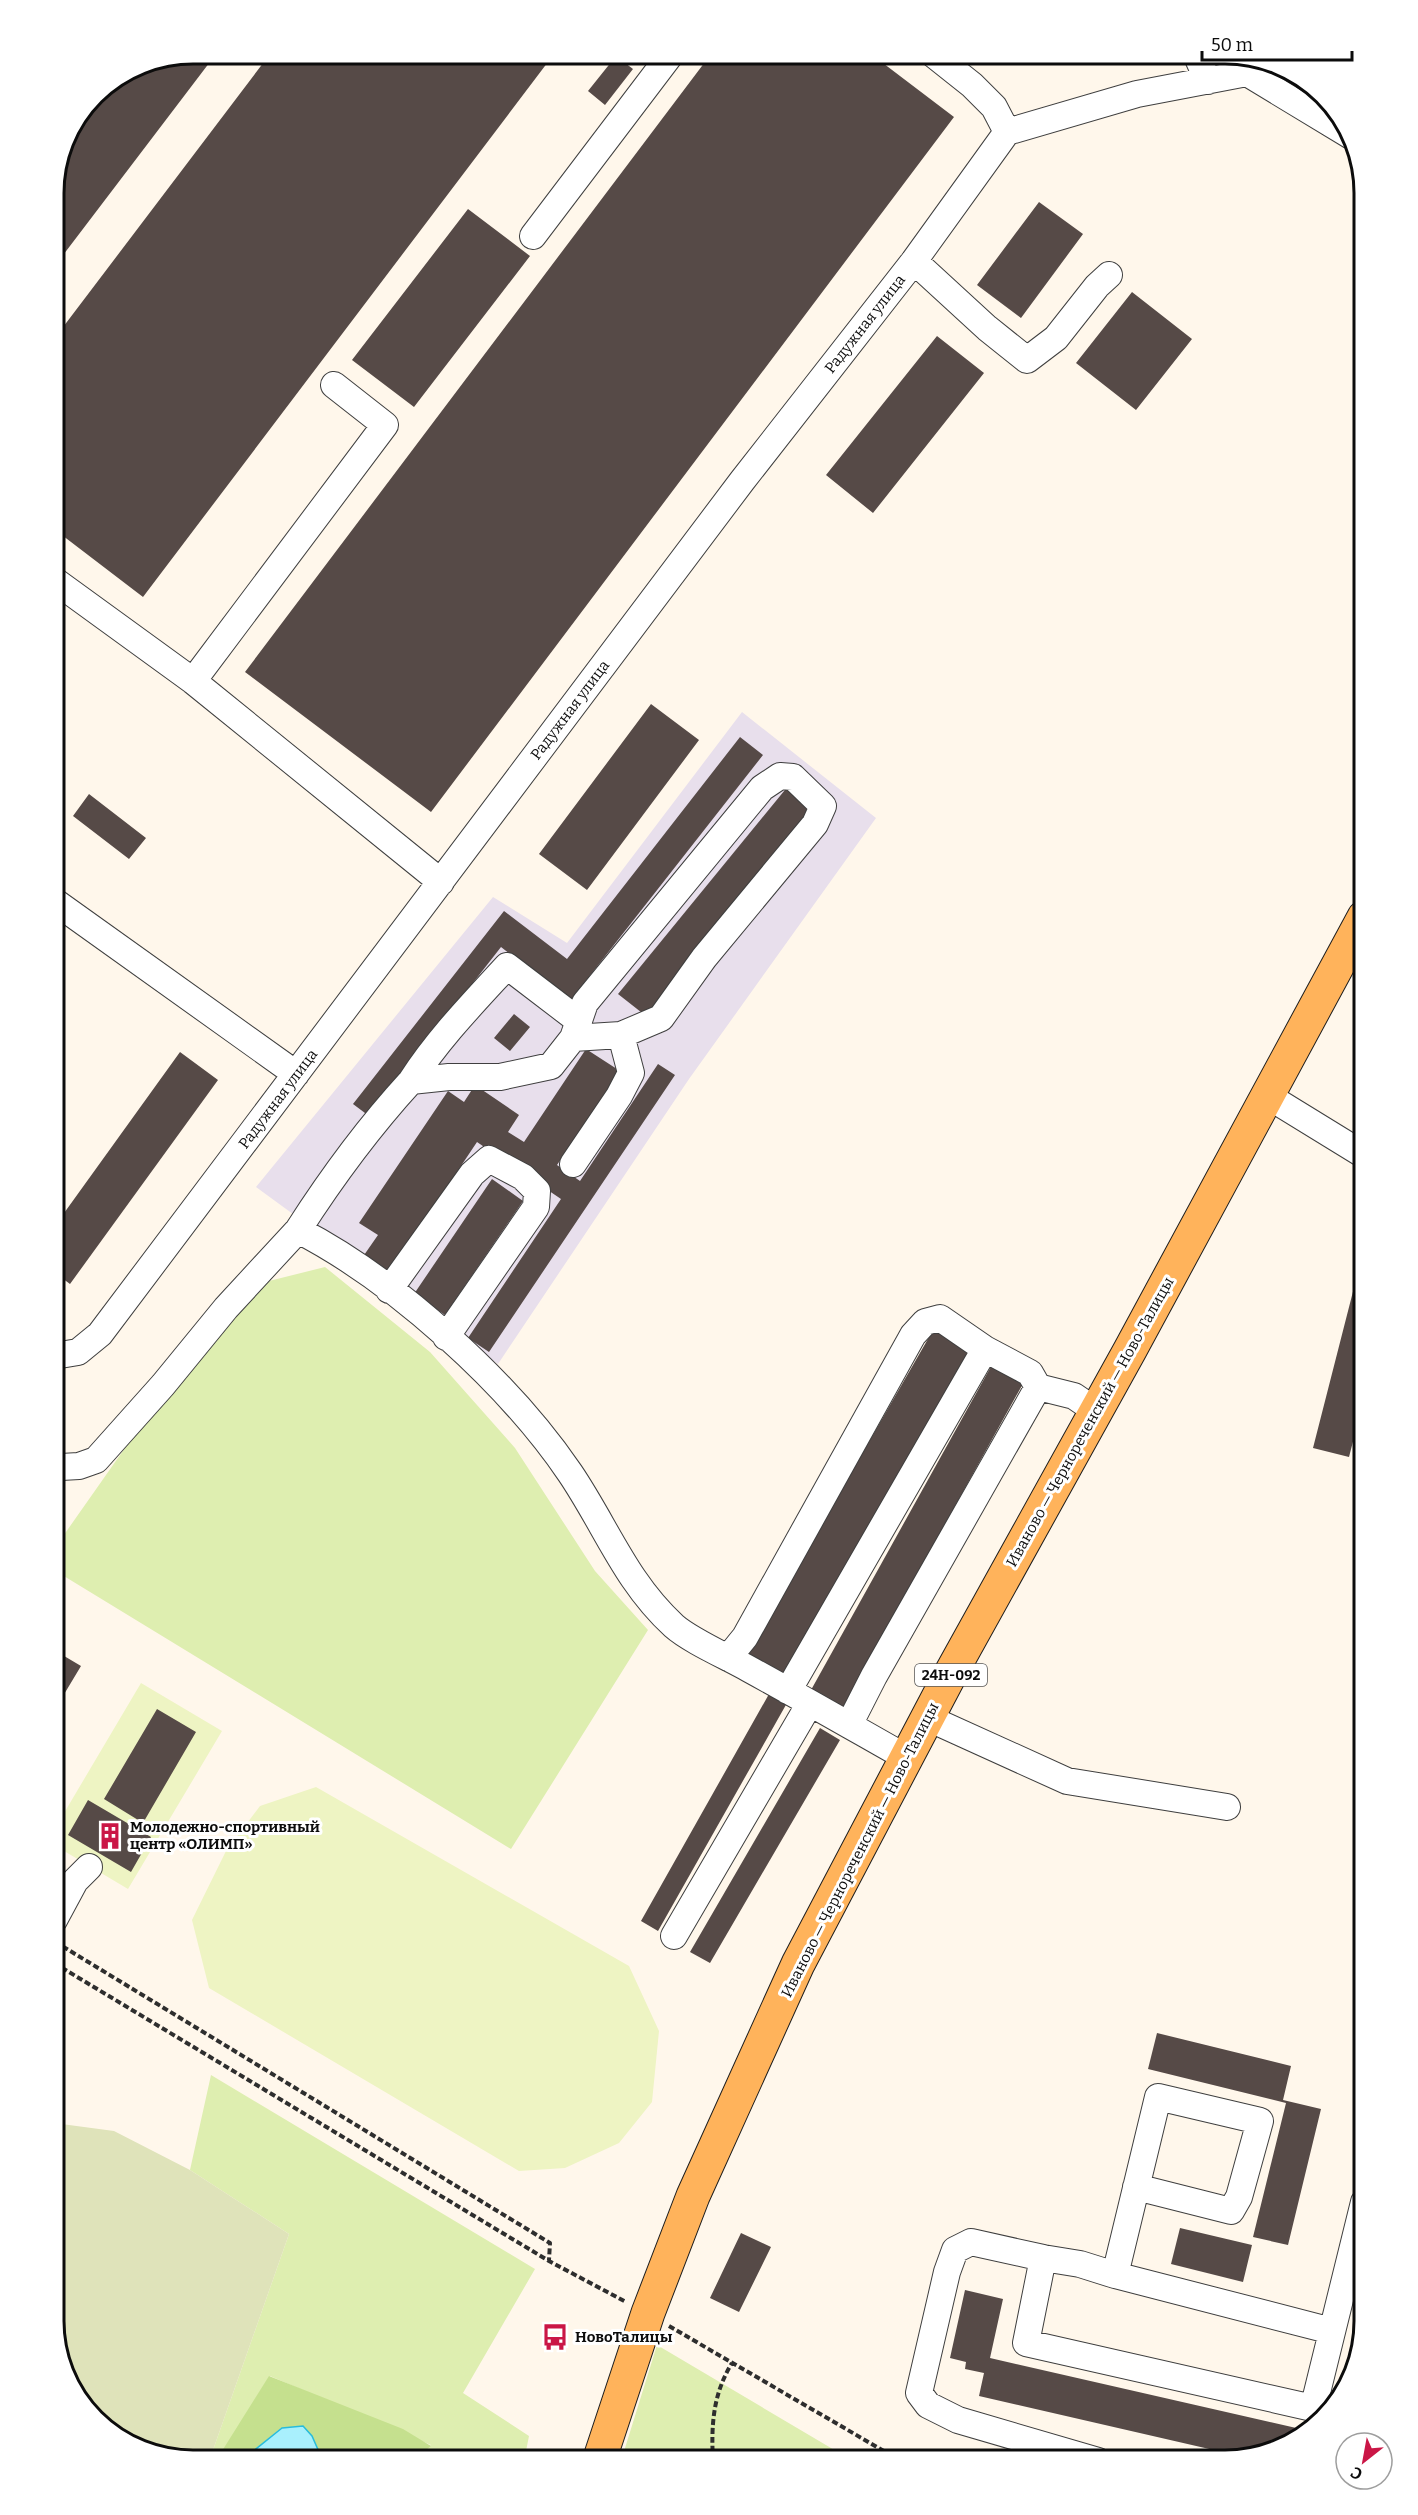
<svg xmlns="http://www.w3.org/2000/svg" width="1418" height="2515" font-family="Bitter,serif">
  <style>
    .industrial { fill: #e8dfec }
    .green { fill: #deeeb0 }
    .forest { fill: #c5e08e }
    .cemetery { fill: #dfe3ba }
    .pitch { fill: #eef4c3 }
    .water { fill: #a9f0fd; stroke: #29bcdb; stroke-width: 1.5 }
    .building { fill: #564a47 }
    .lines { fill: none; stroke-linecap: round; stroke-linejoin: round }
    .minor-casing { stroke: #3f3f3f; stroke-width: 28 }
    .major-casing { stroke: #1d1d1d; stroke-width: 35 }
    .path { stroke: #2e2e2e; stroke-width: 4; stroke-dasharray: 6 3; stroke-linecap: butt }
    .minor { stroke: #fff; stroke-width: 26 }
    .major { stroke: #ffb35b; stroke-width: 33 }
    .labels { text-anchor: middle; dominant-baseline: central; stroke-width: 6; stroke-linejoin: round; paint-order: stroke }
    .shield { fill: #fff; stroke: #555; stroke-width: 1.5 }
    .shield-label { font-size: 14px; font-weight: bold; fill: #0c0c0c }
    .street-label { font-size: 15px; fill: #0c0c0c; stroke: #fff }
    .poi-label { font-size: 15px; font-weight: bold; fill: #0c0c0c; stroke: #fff; text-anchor: start }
    .rim { fill: none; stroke: #0c0c0c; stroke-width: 3 }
  </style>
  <rect width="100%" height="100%" fill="#fff7eb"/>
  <path class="industrial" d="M742,712l134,106 -187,261 -191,285 -242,-177 237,-290 74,46z"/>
  <path class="green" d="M325,1267l105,85 85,96 80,123 53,59 -137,219 -457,-279v-21l78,-111 133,-156z
    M211,2075l324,194 -72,124 66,43 -5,25h-112l19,-16 -161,-69 -47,75 -1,10h-11l2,-11 76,-216 -99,-64z
    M657,2345l196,116h-232z"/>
  <path class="forest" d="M269,2376l134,53 28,17 -19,15h-100l7,-10 -7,-15 -10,-10 -21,2 -30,25 3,8h-32v-10z"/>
  <path class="cemetery" d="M54,2123l60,8 76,39 99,64 -76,216 -2,11h-26l-69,-23 -48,-55 -14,-61z"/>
  <path class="pitch" d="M141,1683l81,48 -94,158 -74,-44v-15z
    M316,1787l313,179 30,65 -7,71 -33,41 -54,25 -46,3 -310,-183 -17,-68 34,-69 34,-45z"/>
  <path class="water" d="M303,2426l9,10 7,16 -7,9h-58l-3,-8 31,-25z"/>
  <path class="building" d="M193,54h23l-162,213v-82l11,-45 30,-45 45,-31z
    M270,54h284l-411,543 -89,-68v-190z
    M711,54h160l83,63 -523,695 -186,-140z
    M616,56l17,13 -28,36 -17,-14z
    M1039,202l44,32 -62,84 -44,-33z
    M468,209l62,47 -116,151 -62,-47z
    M1132,292l60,47 -56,71 -60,-47z
    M937,336l47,37 -111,140 -47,-38z
    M651,704l48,36 -112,150 -48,-36z
    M740,737l23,18 -193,246 -69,-54 -132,169 -16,-12 151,-193 63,48z
    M789,785l27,22 -170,209 -28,-22z
    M89,794l57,44 -17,21 -56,-43z
    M514,1014l16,13 -20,24 -16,-13z
    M586,1049l34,22 -63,94 23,16 78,-117 17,11 -186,277 -21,-14 93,-139 -84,-57 -89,133 -26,-17 16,-23 -19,-12 89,-132 16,11 11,-17 44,30 -11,17 16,10z
    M180,1052l38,28 -148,204 -16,-12v-45z
    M492,1179l31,22 -78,114 -31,-21z
    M1359,1268l5,1v130l-15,58 -36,-9z
    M936,1325l37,21 -189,329 -37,-21z
    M993,1363l32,17 -182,328 -32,-18z
    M54,1650l27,16 -27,45z
    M769,1694l18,9 -129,228 -17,-10z
    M157,1709l39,23 -53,91 -39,-24z
    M820,1728l20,12 -130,223 -20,-11z
    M88,1800l63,37 -20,35 -63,-37z
    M1157,2033l134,33 -8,34 38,9 -33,136 -35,-8 33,-134 -138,-34z
    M1180,2228l72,17 -9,37 -72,-18z
    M741,2233l30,14 -32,65 -29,-14z
    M965,2290l38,9 -13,59 315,72 -19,17 -42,10 -265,-61 5,-23 -19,-4 1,-7 -16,-4z
    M1363,2305l1,17 -5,15 -3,-1z"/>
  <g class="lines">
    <defs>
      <path id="minor" d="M1196,54l12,27
        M1007,132l130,-38 110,-21 104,63
        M533,236l138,-182
        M914,261l73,67 40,32 29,-22 41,-52 12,-11
        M54,580l139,101 248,201
        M193,681l192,-256 -51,-40
        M54,901l242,173
        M573,1038l12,-35 177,-215 18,-12 13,1 30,29 -8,18 -111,134 -43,60 -40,17
        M411,1081c27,-42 62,-78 96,-115l72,55
        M1268,1096l96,59
        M298,1230c34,-53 70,-102 113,-149l38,-4h51l51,-11 22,-28 48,-3 10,38 -12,23 -46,68
        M389,1290l83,-116 17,-15 34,18 14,14 -1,16 -90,130
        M54,1356l24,-4 22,-18 642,-853 172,-220 93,-129 -13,-25 -22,-22 -39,-31
        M54,1464l7,3 18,-1 17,-6 67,-75 63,-77 72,-78c97,50 210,152 272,243 36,53 55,108 104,153 17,15 54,31 75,43 53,29 105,59 158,89
        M728,1658l17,-21 168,-302 12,-13 15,-4 45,31
        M788,1691l197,-342 45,24 8,14
        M928,1718l139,63 160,26
        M849,1725l25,-49 164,-289 36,9 22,15
        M54,1920l21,-39 14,-14
        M674,1936l136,-233
        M1136,2187l95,24 8,-14 21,-76 -102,-24 -43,178 217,56
        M1043,2258l37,6 35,11
        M1313,2409l51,-207
        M1098,2461l-140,-41 -30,-15 -9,-12 28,-121 8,-22 16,-8 72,16 -17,85 300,68"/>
      <path id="major" d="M599,2461l49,-148 45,-117 105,-232 154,-293 178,-321 234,-433"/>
    </defs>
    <use href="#minor" class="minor-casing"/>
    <use href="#major" class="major-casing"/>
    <path class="path" d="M54,1948l8,-2 488,297 -1,17
      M54,1963l495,298 77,41
      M669,2326l232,135
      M713,2461c-2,-36 0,-67 19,-98
      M876,2461l11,-8"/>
    <use href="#minor" class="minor"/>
    <use href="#major" class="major"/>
  </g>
  <defs>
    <symbol id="building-bare" viewBox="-9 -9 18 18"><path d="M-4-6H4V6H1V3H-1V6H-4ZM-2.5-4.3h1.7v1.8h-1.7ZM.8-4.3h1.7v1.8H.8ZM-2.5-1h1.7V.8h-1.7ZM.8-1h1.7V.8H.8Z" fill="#ca1646" stroke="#fff" stroke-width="2.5" paint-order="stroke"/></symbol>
    <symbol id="bus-bare" viewBox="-9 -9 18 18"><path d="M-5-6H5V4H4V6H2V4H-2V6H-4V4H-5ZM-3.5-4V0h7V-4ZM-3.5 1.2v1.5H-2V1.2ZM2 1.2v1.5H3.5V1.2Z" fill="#ca1646" stroke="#fff" stroke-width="2.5" paint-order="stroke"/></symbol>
  </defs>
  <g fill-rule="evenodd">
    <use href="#building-bare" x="91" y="1817" width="38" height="38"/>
    <use href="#bus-bare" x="536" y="2318" width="38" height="38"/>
  </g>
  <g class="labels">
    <rect class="shield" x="915" y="1664" width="72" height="22" rx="4.5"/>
    <g class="shield-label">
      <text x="951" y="1675">24Н-092</text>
    </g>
    <g class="street-label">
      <text transform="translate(865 324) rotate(-52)">Радужная улица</text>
      <text transform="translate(570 710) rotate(-53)">Радужная улица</text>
      <text transform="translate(278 1099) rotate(-53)">Радужная улица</text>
      <text transform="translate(1090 1422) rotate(-61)">Иваново — Чернореченский — Ново-Талицы</text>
      <text transform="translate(860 1850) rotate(-63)">Иваново — Чернореченский — Ново-Талицы</text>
    </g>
    <g class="poi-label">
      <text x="130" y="1827">Молодежно-спортивный<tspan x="130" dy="17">центр «ОЛИМП»</tspan></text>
      <text x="575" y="2337">НовоТалицы</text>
    </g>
  </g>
  <path d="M0 0H1418V2515H0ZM193 64H1225A129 129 0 0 1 1354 193V2321A129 129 0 0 1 1225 2450H193A129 129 0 0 1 64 2321V193A129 129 0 0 1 193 64Z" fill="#fff" fill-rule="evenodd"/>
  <path class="rim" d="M193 64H1225A129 129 0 0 1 1354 193V2321A129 129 0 0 1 1225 2450H193A129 129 0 0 1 64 2321V193A129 129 0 0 1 193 64Z"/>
  <g transform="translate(1364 2461) rotate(211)"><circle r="28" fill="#ffffff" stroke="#9e9e9e" stroke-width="1.5"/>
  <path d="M0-4.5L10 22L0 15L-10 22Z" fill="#ca1646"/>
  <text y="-9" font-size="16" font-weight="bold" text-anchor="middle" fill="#0c0c0c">С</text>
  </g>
  <path d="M1202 51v9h150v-9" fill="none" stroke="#0c0c0c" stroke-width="3"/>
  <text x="1211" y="51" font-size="18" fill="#0c0c0c" stroke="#ffffff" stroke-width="4.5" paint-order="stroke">50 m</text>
</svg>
